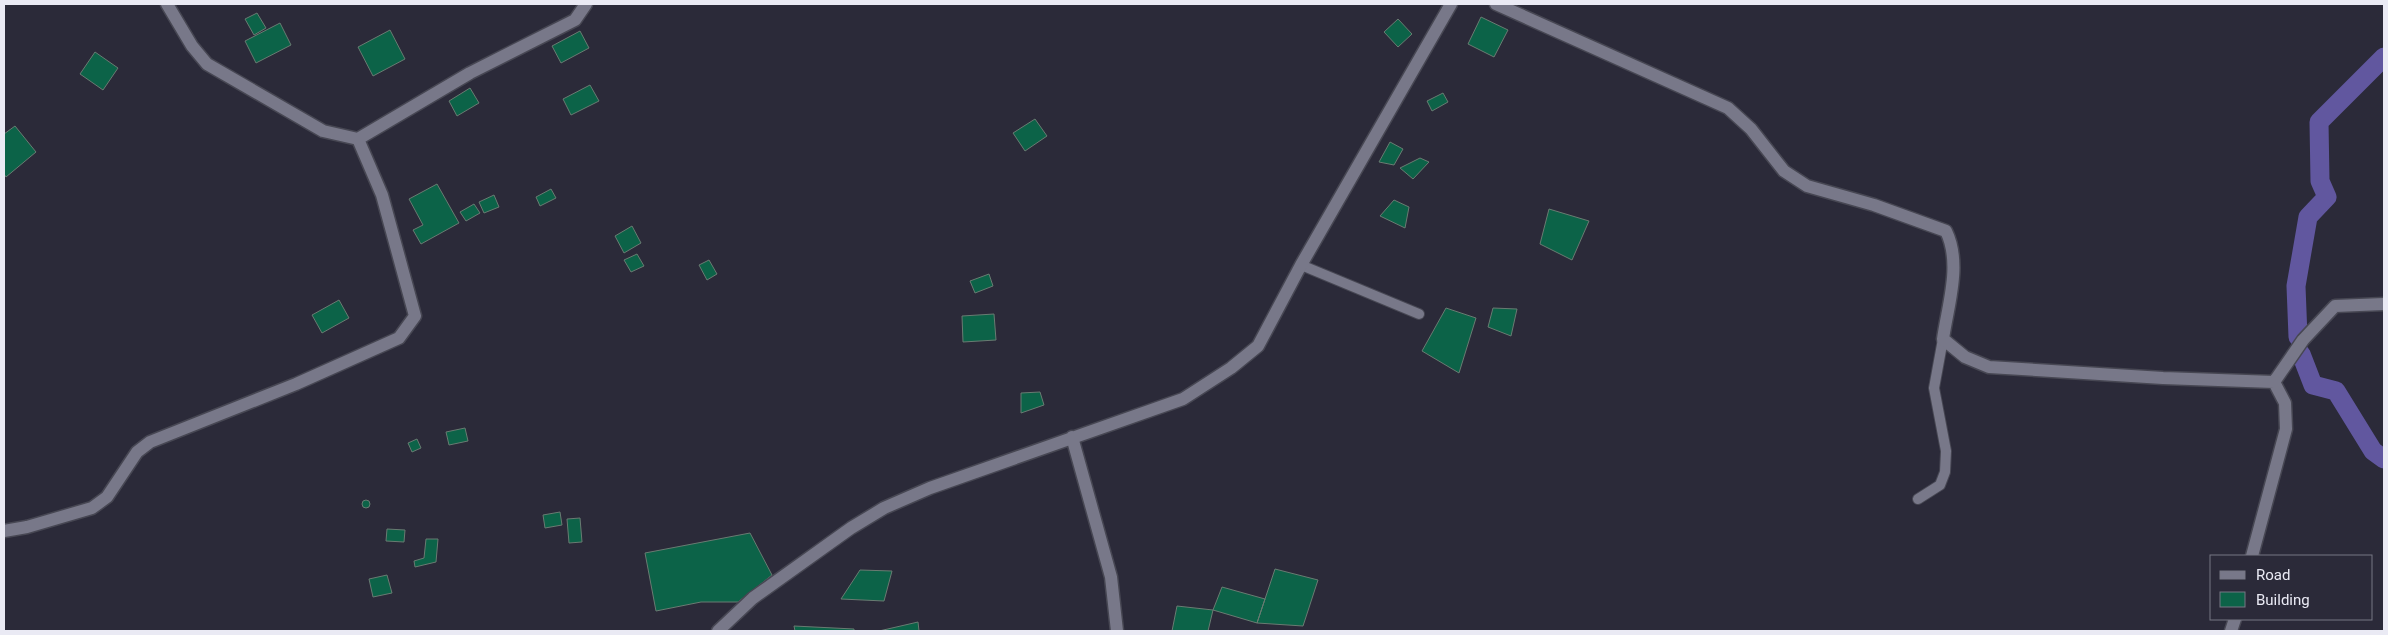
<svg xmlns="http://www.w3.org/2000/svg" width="2388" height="635" font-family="Roboto,sans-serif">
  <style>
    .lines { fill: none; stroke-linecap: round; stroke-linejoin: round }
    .canal { stroke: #61579f; stroke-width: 19 }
    .building { fill: #0c6348; stroke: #697b72 }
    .service-casing { stroke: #474753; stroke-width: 12 }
    .minor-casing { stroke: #474753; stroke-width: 15 }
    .service { stroke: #787889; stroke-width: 10 }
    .minor { stroke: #787889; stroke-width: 12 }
  </style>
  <rect width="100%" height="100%" fill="#2b2a39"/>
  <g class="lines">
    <path class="canal" d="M2298,337l-2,-51 12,-69 19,-20 -7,-16 -1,-59 65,-65
      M2301,354l12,31 23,6 37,60 11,8"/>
  </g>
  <path class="building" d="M257,13l9,15 -12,7 -9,-16z
    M1481,17l27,13 -14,27 -26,-13z
    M1398,19l14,15 -14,13 -14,-15z
    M280,23l11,22 -35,18 -11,-22z
    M390,30l15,29 -32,17 -15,-29z
    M580,31l9,17 -28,15 -9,-17z
    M95,52l23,16 -15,22 -23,-16z
    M590,85l9,16 -28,14 -8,-16z
    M470,88l9,15 -22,13 -8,-15z
    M1443,93l5,9 -16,9 -5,-10z
    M1035,119l12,17 -22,15 -12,-18z
    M15,126l21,26 -30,25 -2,-3v-40z
    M1390,142l13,7 -9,16 -15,-3z
    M1420,158l9,4 -16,17 -13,-11z
    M437,184l22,39 -38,21 -8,-14 10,-5 -14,-26z
    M551,189l5,9 -16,8 -4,-9z
    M494,195l5,12 -15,6 -5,-11z
    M1394,200l15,7 -4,21 -25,-12z
    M474,204l6,9 -14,8 -6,-9z
    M1549,209l40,12 -17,39 -32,-16z
    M632,226l9,17 -17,10 -9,-17z
    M637,254l7,12 -13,6 -7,-12z
    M709,260l8,14 -10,6 -8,-15z
    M989,274l4,12 -18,7 -5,-12z
    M339,300l10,18 -27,15 -10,-18z
    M1446,308l30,10 -17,55 -37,-22z
    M1493,308l24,1 -6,27 -23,-9z
    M994,314l2,26 -33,2 -1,-26z
    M1040,392l4,13 -23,8v-20z
    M465,428l3,13 -19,4 -3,-13z
    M417,439l4,9 -9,4 -4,-9z
    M362 504a4 4 0 1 1 8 0a4 4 0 1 1-8 0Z
    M560,512l2,13 -17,3 -2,-13z
    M580,518l2,24 -13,1 -2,-24z
    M387,529l18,1 -1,12 -18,-1z
    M750,533l22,42 -34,27h-37l-45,9 -11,-58z
    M426,539h12l-2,23 -21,5 -1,-6 10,-3z
    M1275,569l43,11 -15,46 -46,-3z
    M860,570l32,1 -8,30 -43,-2z
    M387,575l5,18 -19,4 -4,-18z
    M1222,587l43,12 -8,24 -44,-13z
    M1177,606l36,4 -5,21h-36z
    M918,622l1,9h-40z
    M794,626l60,3v2h-59z"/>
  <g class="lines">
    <defs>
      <path id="service" d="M1301,265l118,49
        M1918,499l22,-14 5,-13 1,-21 -12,-63 9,-49"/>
      <path id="minor" d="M167,4l25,42 15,18 116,67 35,8 112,-66 105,-53 11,-16
        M1496,4l232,104 23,21 33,42 23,15 67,19 72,26c16,33 2,73 -3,108l22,18 24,10 174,11 111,4
        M2274,382l29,-42 32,-34 49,-2
        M1072,437l39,140 6,54
        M4,531l23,-4 65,-19 15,-11 30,-45 13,-10 146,-58 103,-46 16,-22 -33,-121 -24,-56
        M2252,556l34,-127 -1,-26 -11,-21
        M718,631l35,-33 98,-70 33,-20 46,-20 253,-89 48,-31 27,-22 43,-81 150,-261
        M2231,631l4,-12"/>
    </defs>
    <use href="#service" class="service-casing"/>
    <use href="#minor" class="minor-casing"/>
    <use href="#service" class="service"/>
    <use href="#minor" class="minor"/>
  </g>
  <rect width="2388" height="635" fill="none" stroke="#eaeaf4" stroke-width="10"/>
  <rect x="2210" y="555" width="162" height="65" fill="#2b2a39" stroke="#777784"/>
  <rect x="2220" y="571" width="25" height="8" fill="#787889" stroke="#777784"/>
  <text x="2256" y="580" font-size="15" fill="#eaeaf4">Road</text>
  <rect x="2220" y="592" width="25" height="15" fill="#0c6348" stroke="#777784"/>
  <text x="2256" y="605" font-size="15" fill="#eaeaf4">Building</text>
</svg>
